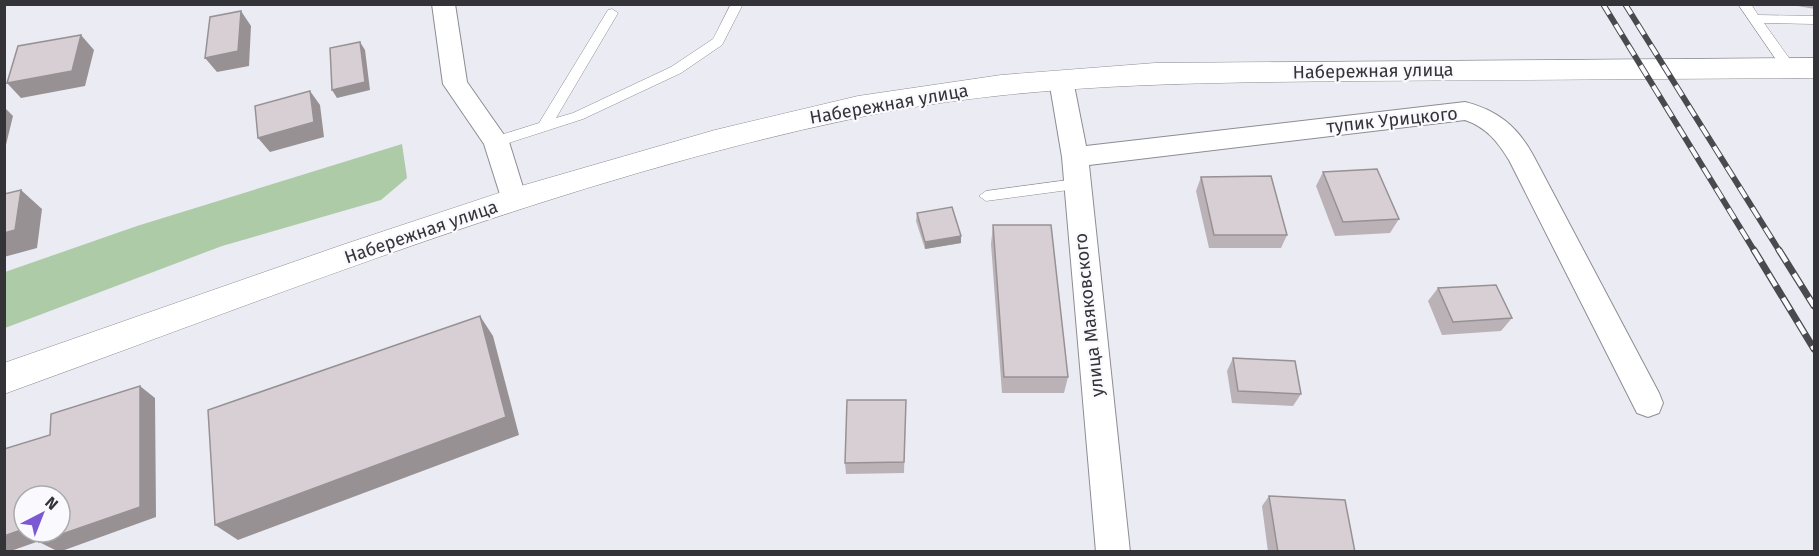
<svg xmlns="http://www.w3.org/2000/svg" width="1819" height="556" font-family="'Fira Sans',sans-serif">
  <style>
    .green { fill: #adcba7 }
    .lines { fill: none; stroke-linecap: round; stroke-linejoin: round }
    .service-casing { stroke: #8c8c94; stroke-width: 1 }
    .minor-casing { stroke: #8c8c94; stroke-width: 2 }
    .primary-casing { stroke: #8c8c94; stroke-width: 1 }
    .service { fill: #fff; fill-rule: evenodd }
    .minor { fill: #fff; fill-rule: evenodd }
    .primary { fill: #fff; fill-rule: evenodd }
    .rail-far1-casing { stroke: #4a4a4e; stroke-width: 6 }
    .rail-casing { stroke: #4a4a4e; stroke-width: 7 }
    .rail-far1 { stroke: #f9f9fe; stroke-width: 4; stroke-dasharray: 12; stroke-linecap: butt }
    .rail { stroke: #f9f9fe; stroke-width: 4.5; stroke-dasharray: 14; stroke-linecap: butt }
    .wall { fill: #bab2b6 }
    .shaded-wall { fill: #979194 }
    .building { fill: #d8cfd4; stroke: #979194; stroke-width: 1.5 }
    .labels { text-anchor: middle; dominant-baseline: central; stroke-width: 4.5; stroke-linejoin: round; paint-order: stroke }
    .street-label { font-size: 18px; fill: #343438; stroke: #f9f9fe }
  </style>
  <rect width="100%" height="100%" fill="#ebebf4"/>
  <path class="green" d="M402,144l5,34 -26,22 -159,46 -217,82v-56l132,-46z"/>
  <g class="lines">
    <defs>
      <path id="service" d="M731,4h12l-21,41 -41,28 -98,46 -87,28 -5,-1 -2,-4 2,-4 48,-15 69,-113 4,-1 6,4 -62,105 17,-5 98,-46 42,-28z
        M1738,4h13l7,11 56,1v8l-50,-1 30,42 1,3 -1,3h-10z
        M1076,179l7,5 -7,5 -90,12 -7,-5 7,-5z"/>
      <path id="minor" d="M432,4h23l12,78 42,60 18,58 -3,7 -10,3 -10,-3 -20,-63 -41,-60z
        M1061,71l9,3 3,6 13,66 379,-44c32,8 52,24 68,53l126,238 4,10 -4,10 -11,4 -11,-4 -128,-253c-11,-18 -23,-33 -44,-40l-376,45 41,387h-34l-34,-395 -13,-77 3,-6z"/>
      <path id="primary" d="M1814,58v20c-152,1 -305,2 -457,3 -168,2 -336,2 -501,37 -292,61 -572,175 -852,276v-31l341,-119 169,-56 201,-58 143,-34 143,-21 154,-12z"/>
    </defs>
    <use href="#service" class="service-casing"/>
    <use href="#minor" class="minor-casing"/>
    <use href="#primary" class="primary-casing"/>
    <use href="#service" class="service"/>
    <use href="#minor" class="minor"/>
    <use href="#primary" class="primary"/>
    <defs>
      <path id="rail-far1" d="M1603,4l152,248
        M1625,4l155,248"/>
      <path id="rail" d="M1754,250l60,99
        M1779,250l35,56"/>
    </defs>
    <use href="#rail-far1" class="rail-far1-casing"/>
    <use href="#rail" class="rail-casing"/>
    <use href="#rail-far1" class="rail-far1"/>
    <use href="#rail" class="rail"/>
  </g>
  <path class="wall" d="M1786,4h29v5z
    M1323,172l76,47 -9,14 -55,3 -19,-50z
    M1201,177l86,58 -6,13h-72l-13,-57z
    M917,213l44,30 -36,6 -9,-28z
    M993,225l75,152 -4,16h-62l-11,-149z
    M1438,288l74,30 -11,13 -59,4 -14,-34z
    M1233,358l68,36 -8,12 -61,-3 -5,-32z
    M906,400l-2,73 -58,1 -1,-11z
    M1269,496l86,56h-87l-6,-46z"/>
  <path class="shaded-wall" d="M241,11l10,15 -2,40 -32,6 -12,-14z
    M81,35l13,15 -9,36 -64,12 -14,-15z
    M360,42l5,8 5,40 -33,8 -5,-8z
    M310,91l10,14 4,32 -54,15 -12,-14z
    M5,108l8,8 -9,37v-44z
    M21,190l21,19 -5,39 -33,9v-24z
    M961,236v7l-36,6v-7z
    M480,316l13,20 26,99 -281,105 -23,-15z
    M140,386l15,12 1,119 -97,35 -20,-10z
    M24,529v3h33l2,2 -51,18h-4v-16z"/>
  <path class="building" d="M241,11l-3,40 -33,7 5,-41z
    M81,35l-9,36 -65,12 11,-37z
    M360,42l5,40 -33,8 -2,-42z
    M310,91l4,31 -56,16 -3,-32z
    M1377,169l22,50 -56,3 -20,-50z
    M1271,176l16,59h-73l-13,-58z
    M21,190l-6,40 -11,3v-39z
    M952,207l9,29 -36,6 -8,-29z
    M993,225h58l17,152h-64z
    M1496,285l16,33 -59,4 -15,-34z
    M480,316l26,101 -291,108 -7,-115z
    M1233,358l62,3 6,33 -63,-3z
    M140,386v121l-101,35 1,-10h20v-36h-36v33l-20,7v-87l46,-14 1,-21z
    M847,400h59l-2,62 -59,1z
    M1269,496l76,4 10,52h-77z"/>
  <g class="labels">
    <g class="street-label">
      <text transform="translate(1373 71) rotate(-1)">Набережная улица</text>
      <text transform="translate(889 104) rotate(-10)">Набережная улица</text>
      <text transform="translate(1392 120) rotate(-6)">тупик Урицкого</text>
      <text transform="translate(421 232) rotate(-19)">Набережная улица</text>
      <text transform="translate(1089 315) rotate(-96)">улица Маяковского</text>
    </g>
  </g>
  <rect width="1819" height="556" fill="none" stroke="#343438" stroke-width="12"/>
  <g transform="translate(42 514) rotate(42)"><circle r="28" fill="#f9f9fe" stroke="#aaaaaf" stroke-width="1.5"/>
  <path d="M0-4.5L10 22L0 15L-10 22Z" fill="#7b59d3"/>
  <text y="-9" font-size="16" font-weight="bold" text-anchor="middle" fill="#343438">N</text>
  </g>
</svg>
